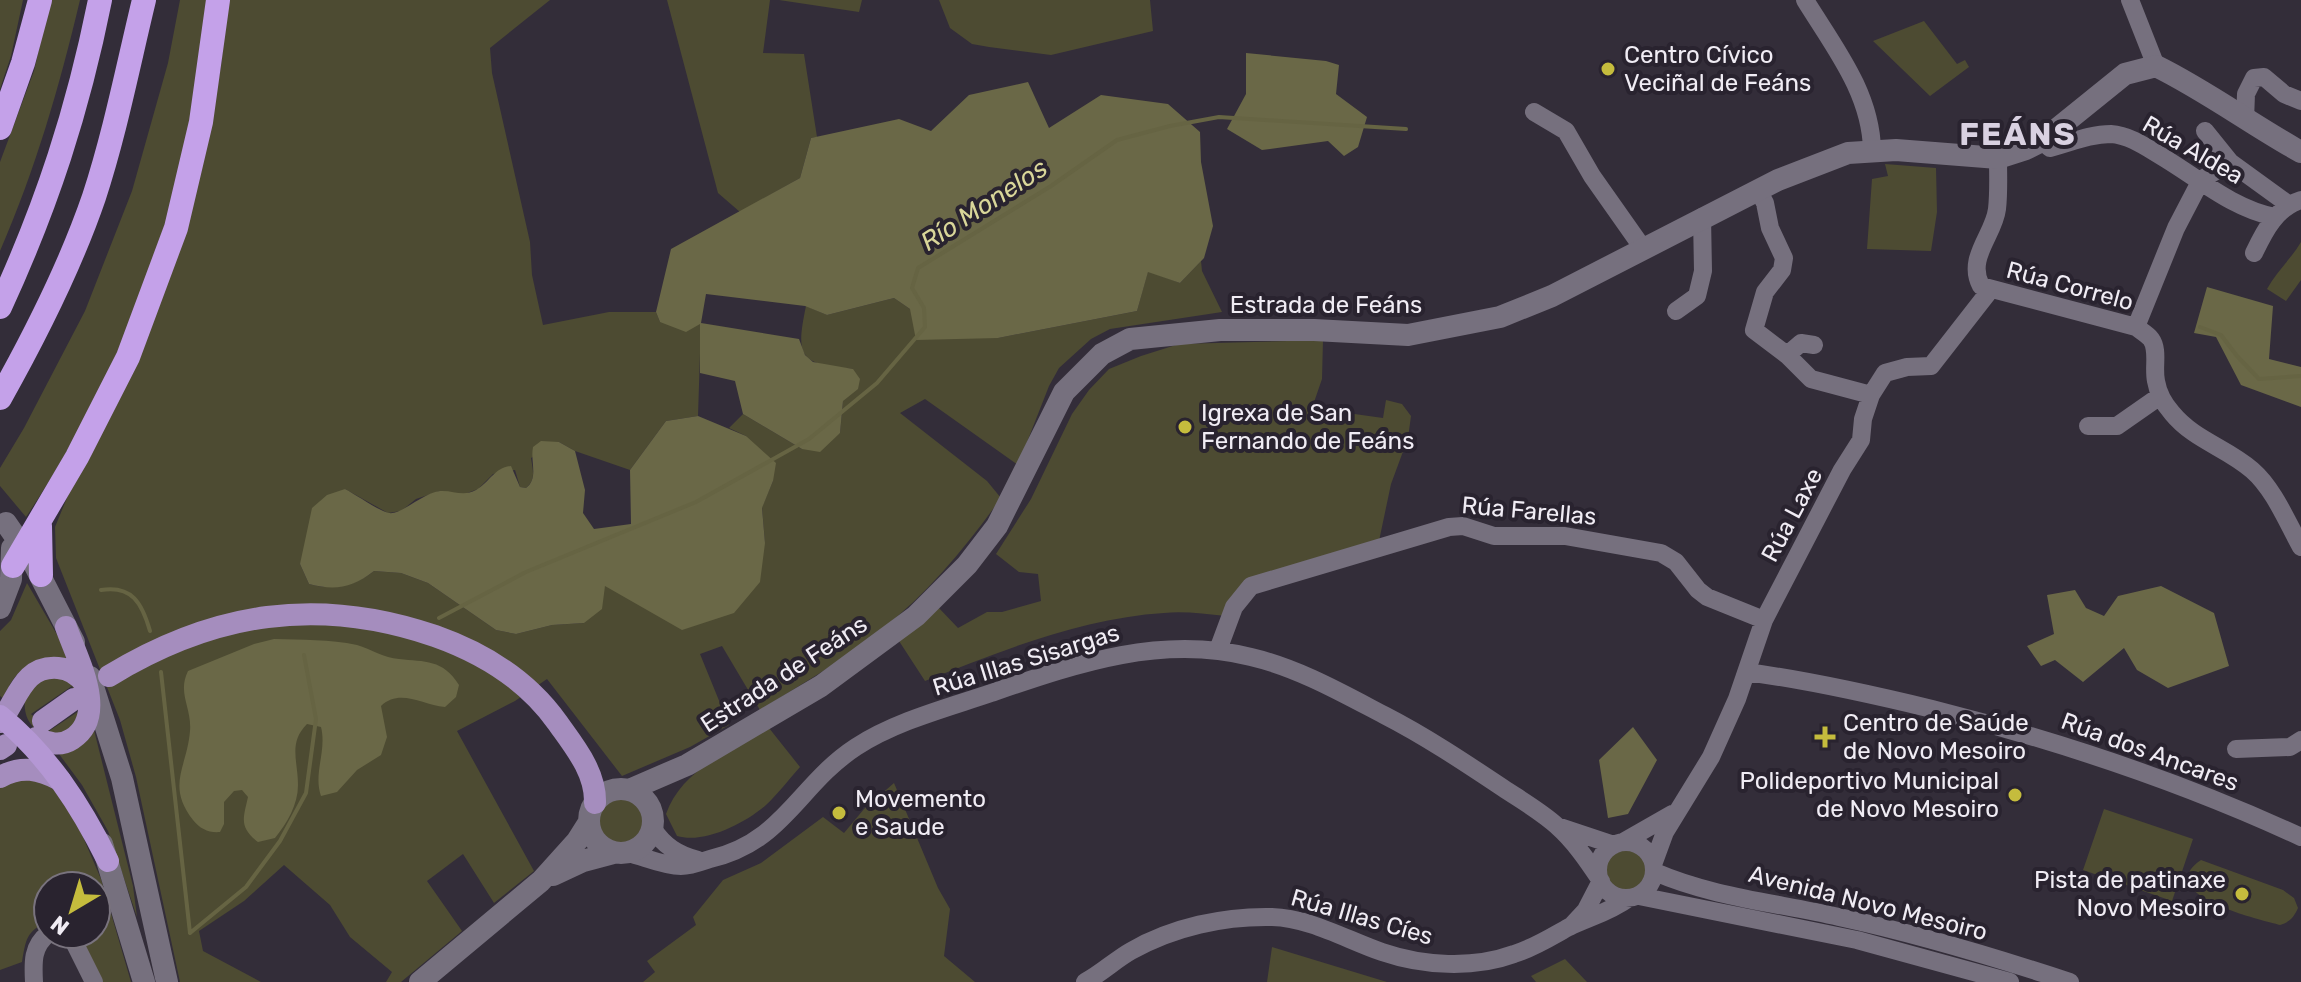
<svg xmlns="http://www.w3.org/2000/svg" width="2301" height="982" font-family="Rubik,sans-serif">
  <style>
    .green { fill: #4d4b32; fill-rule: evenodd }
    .forest { fill: #6a6847 }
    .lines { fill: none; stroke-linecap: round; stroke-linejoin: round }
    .stream { stroke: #666443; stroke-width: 4 }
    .minor { stroke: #76707e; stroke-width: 18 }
    .tertiary { stroke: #76707e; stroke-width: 22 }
    .primary { stroke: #a58dbe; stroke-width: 22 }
    .trunk { stroke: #b497d4; stroke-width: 22 }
    .motorway { stroke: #c4a1e9; stroke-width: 24 }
    .poi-dot { fill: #c5bc3d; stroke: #29232f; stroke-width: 3 }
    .labels { text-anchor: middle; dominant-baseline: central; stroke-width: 8; stroke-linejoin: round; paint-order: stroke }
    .poi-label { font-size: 24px; fill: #f0ecf4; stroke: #29232f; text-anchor: start }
    .street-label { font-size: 24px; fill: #f0ecf4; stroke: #29232f }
    .water-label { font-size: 26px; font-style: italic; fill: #d9d699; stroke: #29232f }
    .district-label { font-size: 32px; font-weight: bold; letter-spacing: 2px; fill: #d9d1e1; stroke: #29232f }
  </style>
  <rect width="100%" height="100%" fill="#332d39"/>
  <path class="green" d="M0,0h23l-12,56 -11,33z
    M50,0h30c-21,88 -44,168 -80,251v-89l34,-91z
    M180,0h27c-7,46 -11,93 -20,139 -28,135 -84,264 -161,378l-26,-31v-18l24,-40 61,-117 47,-120 36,-128z
    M228,0h322l-60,48 2,25 38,169 2,33 11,50 66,-13h47l4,10 41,1 -3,93 -32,5 -36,49 -55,-19 -16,-9 -28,16c2,13 5,22 -5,30l-6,-1 -5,-17 -22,4 -15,15 -16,6 -22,-4 -24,8 -15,12 -13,2 -43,-24 -45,75 9,20c23,7 46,2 65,-13l27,2 27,10 68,47 20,4 36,-9 32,-2 21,-37 160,-43 -3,-36 11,-26 -27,-45 -17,-8 14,-14 59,35 38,-16 3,-32 10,-32c-53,-5 -58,-11 -47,-63l21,9 67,-17 16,11 88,29 139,-27 11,-40 32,12 21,-22 1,10 20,41 -112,17 -19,10 -32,29 -10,18 -31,79 -93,-66 -25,14 87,68 14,17c-35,49 -72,94 -119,131 -38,31 -80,55 -122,81l-38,-64 -22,8 29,71 -39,22 -68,29 -75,-97 -32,22 -58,30 77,140 -40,32 -31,-49 -36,27 35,50 -61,51h-15l6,-10 -42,-35 -20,-32 -46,-40 -40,36 -45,30 4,20 58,31h-81l-44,-205 -16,-57 -64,-162 -1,-31 146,-355 20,-106z
    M667,0h103l-7,53 41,1 13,83 -6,1 -11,40 -60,34 -22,-19z
    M779,0h83l-3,12z
    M939,0h211l3,31 -102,24 -62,-8 -17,-3 -22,-16z
    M1924,21l33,43 8,-4 4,7 -39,29 -57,-55z
    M1885,164l51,4 1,44 -6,39 -64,-2 5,-70 16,-3z
    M2301,242v38l-15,21 -19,-12c9,-17 24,-30 34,-47z
    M1323,340l-1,39 -10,29 71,10 3,-18 16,4 9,12 -3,22 -17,46 -12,57 -130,41 -23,34c-21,-2 -42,-5 -62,-3 -82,5 -163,38 -239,68l-26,-40 39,-34 20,21 29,-16h15l39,-11 -3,-27 -19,-2 -23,-18 35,-55 41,-85 17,-24 20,-21 32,-13 38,-12z
    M27,583l32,55 8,21c-30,-1 -56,8 -62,41l-5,-4v-65l11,-11z
    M53,675c41,2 41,58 3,60 -37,2 -45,-53 -3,-60zM72,686l10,23 -33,22 -18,-17z
    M769,728l31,39c-11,12 -22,27 -34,38 -21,18 -61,39 -89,31l-11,-22c16,-45 64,-63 103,-86z
    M94,730l39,156 4,31 -29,-86 -26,-46 -23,-31z
    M27,777l15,4 14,10 21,32 24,56 30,103h-30l-22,-48h17v-48h-48v35c-22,11 -22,18 -26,41l-22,8v-182l10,-7z
    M894,783l44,105 12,21 -6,47 31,26h-332l12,-10 -8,-11 49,-36 -3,-8 30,-37 38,-17 62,-46 21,16 20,-24z
    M598 821a23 23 0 1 1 46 0a23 23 0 1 1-46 0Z
    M2104,809l89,30 -21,62 -89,-31z
    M1606 870a20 20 0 1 1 40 0a20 20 0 1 1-40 0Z
    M2201,860l82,30 11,8 4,10c-4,9 -8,14 -18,17 -23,-6 -129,-31 -79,-65z
    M1272,947l115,35h-120z
    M1565,959l22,23h-51l-5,-6z"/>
  <path class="forest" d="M1246,53l80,8 13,4 -3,29 31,23 -9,30 -14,9 -16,-15 -66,9 -35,-21 19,-35z
    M1028,82l21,46 52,-33 67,9 32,28 1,30 12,64 -9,32 -24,25 -32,-11 -11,39 -139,27 -82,2 -6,-31 -16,-11 -67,17 -22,-9 -99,-12 -5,29 98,16 6,16 8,7 40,7 7,10 -2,10 -15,12 -3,32 -20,19 -18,-3 -59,-35 -8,-33 -35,-8v-49l-14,8 -26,-10 -4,-10 15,-63 129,-71 11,-40 88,-19 32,12 38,-36z
    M2207,287l66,19 -4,53 32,8v40l-60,-22 -25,-48 -22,-4z
    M698,416l48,20 30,27 -3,18 -11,27 3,35 -5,39 -26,31 -52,17 -77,-44 -3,23 -18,14 -32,2 -36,9 -20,-4 -68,-47 -27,-10 -27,-2c-22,17 -39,20 -65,13l-9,-20 12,-56 15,-13 18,-6c10,5 34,22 44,24 13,2 33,-20 51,-22 13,-1 23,6 36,-1 13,-7 19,-23 35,-24l9,21 6,1c13,-10 4,-26 7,-41l8,-6 18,1 16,9 10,39 -2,23 11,16 37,-5 -1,-54 36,-49z
    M2161,586l53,27 15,53 -61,22 -31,-18 -13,-22 -41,34 -28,-22 -14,6 -14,-20 27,-12 -7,-39 28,-5 11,18 18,8 14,-20z
    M274,639c27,1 56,0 83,6 14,4 27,13 42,14 26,3 44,0 60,26l-3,12 -11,10c-23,-2 -45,-19 -64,-1l6,31 -6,18 -24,15 -20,22 -16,4c-8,-23 6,-45 0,-69l-14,-3c-19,19 -9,37 -9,61 0,20 -11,38 -23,53l-17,4c-19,-15 -15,-23 -10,-45l-6,-7 -8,1 -10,11v22l-4,8c-11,1 -20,-3 -27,-12 -27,-35 -6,-52 -3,-89 2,-23 -13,-38 -2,-60l66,-27z
    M1633,727l24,33 -29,54 -20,4 -9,-58z"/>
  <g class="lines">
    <path class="stream" d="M2200,327l21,8 16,21 22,23 42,-3
      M101,590c31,-5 41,13 49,41
      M439,618l87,-46 170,-70 113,-63 68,-56 48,-56 -1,-19 -12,-20 6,-20 133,-82 66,-46 53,-14 49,-9 187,12
      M161,672l29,261
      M190,933l56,-46 34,-46 26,-48 10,-74 -12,-64"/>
    <path class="minor" d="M1805,0c29,47 66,93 67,150
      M2130,0l26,66
      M1534,112l32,19 26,45 50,71
      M2245,120l1,-26 8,-16 10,-1 20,17 17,7
      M2205,131l25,31 58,42
      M2042,141l8,7c20,-5 39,-14 61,-14 18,1 35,13 50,22 37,22 72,53 114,61
      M1998,158c0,16 1,34 -1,51 -3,26 -31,49 -16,77l155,41c5,4 11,7 15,12 8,11 2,28 5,42 2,12 8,23 16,32 22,27 55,35 80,57 22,19 35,52 49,77
      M1758,190l7,13 5,25 14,30 -2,12 -17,22 -11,38 33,25 24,24 60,16
      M2254,253c11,-23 22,-45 47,-53
      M1676,311l21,-15 6,-25 -1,-54
      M2136,327l40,-99 25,-48 29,-18
      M1787,355l14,-12 13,2
      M2088,426h29l43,-30
      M1218,650l16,-43 17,-21 198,-59 14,-1 31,10h71l96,17 15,9 22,28 9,7 57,23
      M1746,672c62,8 124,22 186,37 127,32 250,73 369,128
      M2236,749l54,-2 11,-7
      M1557,826l57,19
      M653,829c11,17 25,26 45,31
      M1623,842l49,-28
      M1598 870a28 28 0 1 1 56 0a28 28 0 1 1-56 0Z
      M628,853c17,4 35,13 53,13 10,0 20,-4 29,-7 74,-17 88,-74 146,-112 40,-26 91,-39 135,-54 85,-29 170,-59 260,-36 47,11 91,36 133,58 41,21 80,47 119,73 18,12 39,24 54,38 17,15 30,34 42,52
      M1654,862l11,-30 46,-75 26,-58 27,-79 78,-150 19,-30 2,-21 8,-24 14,-22 22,-6 24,-1 60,-77
      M1655,872c57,25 123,31 184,45 79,17 155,40 231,65
      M1639,896l218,44 153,42
      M1573,924l13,-14 15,-29
      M66,934l7,6 21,42
      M34,982c-1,-19 -2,-36 14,-48
      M1085,982c17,-9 30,-22 46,-31 42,-24 93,-35 141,-34 38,1 75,23 110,35 41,14 91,17 132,2 20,-6 37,-17 55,-27 21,-10 41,-15 60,-29"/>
    <path class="tertiary" d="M6,523l27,39 41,80
      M0,608l11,-29 1,-31
      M90,677l32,101 45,204
      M589 821a32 32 0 1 1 64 0a32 32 0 1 1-64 0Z
      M629,790l58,-25 134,-79 95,-70 51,-51 30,-39 67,-134 38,-38 28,-15 90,-9h94l94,5 92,-18 52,-21 226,-116 70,-27 48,-3 102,8 28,-9 16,-8 83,-67 31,-8c51,25 96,59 145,86
      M102,844l42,138
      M553,875l30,-14 30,-8
      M420,982l121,-101 36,-40 12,-19"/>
    <path class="primary" d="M109,676c105,-64 209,-80 326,-40 48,17 92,44 122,86 17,24 39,50 38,81
      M43,721l31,-22
      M0,722c18,-23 23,-57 58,-54 12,1 20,6 27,16
      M36,738c12,5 24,9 36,1 37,-24 5,-80 -6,-112
      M0,749l6,-4
      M0,777c22,-12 39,-8 60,3"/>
    <path class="trunk" d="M0,716c48,39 81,90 108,145"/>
    <path class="motorway" d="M0,128l23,-65 17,-63
      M0,307c47,-102 78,-197 100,-307
      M0,398c36,-64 70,-131 94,-201 21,-64 34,-131 50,-197
      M40,526l1,49
      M13,566l64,-109 51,-100 48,-129 25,-106 17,-122"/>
  </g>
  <g class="poi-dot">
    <circle cx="1608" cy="69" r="8"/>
    <circle cx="1185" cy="427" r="8"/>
    <path d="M1821 725h8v8h8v8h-8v8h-8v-8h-8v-8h8z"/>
    <circle cx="2015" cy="795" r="8"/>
    <circle cx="839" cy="813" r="8"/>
    <circle cx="2242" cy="894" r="8"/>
  </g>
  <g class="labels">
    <g class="poi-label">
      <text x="1624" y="55">Centro Cívico<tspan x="1624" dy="28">Veciñal de Feáns</tspan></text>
      <text x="1201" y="413">Igrexa de San<tspan x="1201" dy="28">Fernando de Feáns</tspan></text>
      <text x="1843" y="723">Centro de Saúde<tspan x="1843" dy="28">de Novo Mesoiro</tspan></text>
      <text x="1999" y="781" text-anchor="end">Polideportivo Municipal<tspan x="1999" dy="28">de Novo Mesoiro</tspan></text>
      <text x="855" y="799">Movemento<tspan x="855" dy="28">e Saude</tspan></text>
      <text x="2226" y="880" text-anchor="end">Pista de patinaxe<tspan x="2226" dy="28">Novo Mesoiro</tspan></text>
    </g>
    <g class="street-label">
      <text transform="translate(2193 150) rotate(30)">Rúa Aldea</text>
      <text transform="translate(2070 286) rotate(15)">Rúa Correlo</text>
      <text x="1326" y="305">Estrada de Feáns</text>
      <text transform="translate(1529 511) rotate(5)">Rúa Farellas</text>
      <text transform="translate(1792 515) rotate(-62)">Rúa Laxe</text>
      <text transform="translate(1026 660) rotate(-17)">Rúa Illas Sisargas</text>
      <text transform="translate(784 674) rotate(-33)">Estrada de Feáns</text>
      <text transform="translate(2150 752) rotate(20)">Rúa dos Ancares</text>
      <text transform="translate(1868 903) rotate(14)">Avenida Novo Mesoiro</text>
      <text transform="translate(1362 917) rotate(16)">Rúa Illas Cíes</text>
    </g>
    <g class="water-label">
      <text transform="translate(984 205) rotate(-33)">Río Monelos</text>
    </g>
    <g class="district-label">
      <text x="2018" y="134">FEÁNS</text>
    </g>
  </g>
  <g transform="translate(72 910) rotate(218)"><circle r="38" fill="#29232f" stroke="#79737e" stroke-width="2"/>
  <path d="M0-6L14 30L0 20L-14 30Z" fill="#c5bc3d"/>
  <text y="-12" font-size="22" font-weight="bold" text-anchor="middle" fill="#f0ecf4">N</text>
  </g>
</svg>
